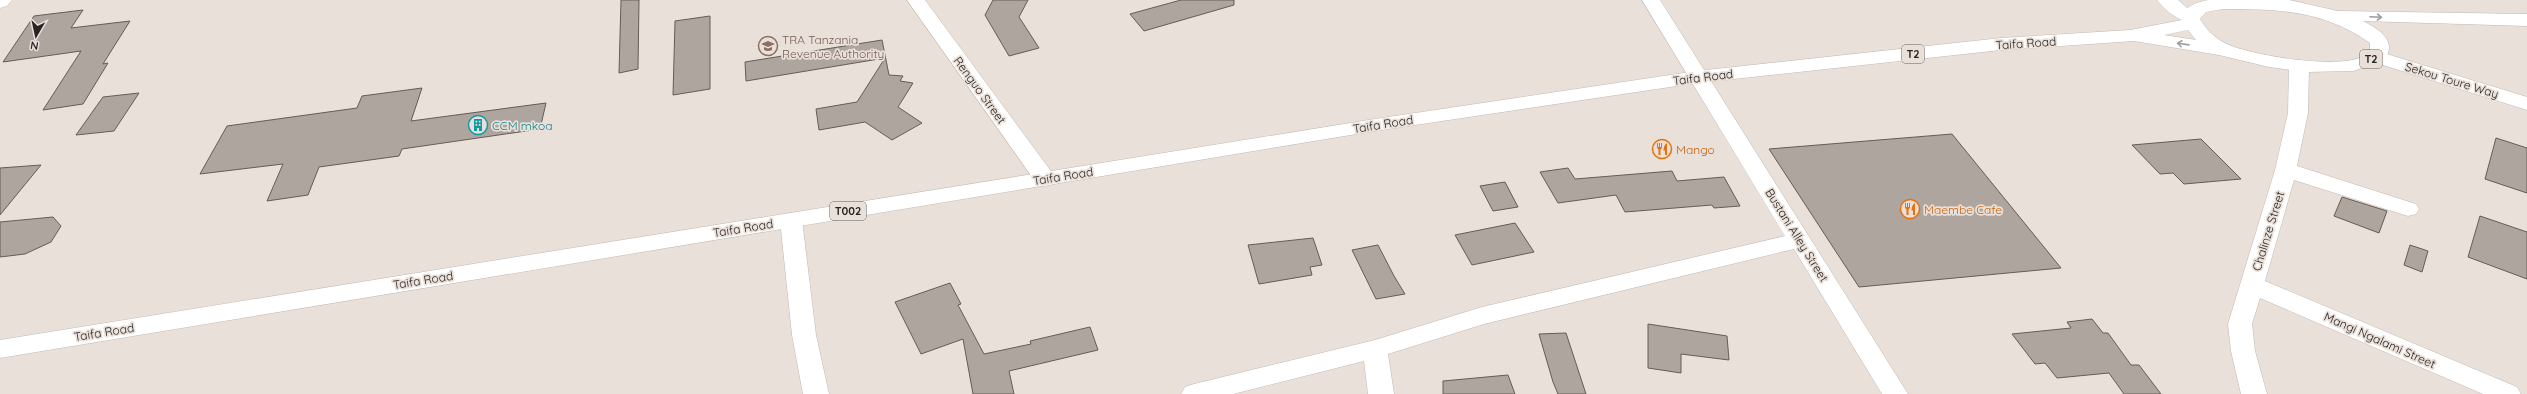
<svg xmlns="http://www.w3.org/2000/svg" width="2527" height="394" font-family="Quicksand,sans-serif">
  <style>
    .building { fill: #aea59f; stroke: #645c57 }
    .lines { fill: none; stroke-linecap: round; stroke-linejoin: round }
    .minor-casing { stroke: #c1b8b2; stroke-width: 1 }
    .major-casing { stroke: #c1b8b2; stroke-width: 1 }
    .highway-casing { stroke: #c1b8b2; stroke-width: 1 }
    .minor { fill: #fff; fill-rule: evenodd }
    .major { fill: #fff; fill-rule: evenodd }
    .highway { fill: #fff; fill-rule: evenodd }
    .oneway { stroke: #9f9d9c }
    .labels { text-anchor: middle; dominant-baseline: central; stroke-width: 3.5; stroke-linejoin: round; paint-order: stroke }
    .shield { fill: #eae0da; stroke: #635d5a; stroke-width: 1 }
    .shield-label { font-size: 11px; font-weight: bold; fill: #292523 }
    .education-label { font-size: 12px; fill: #785e54; stroke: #eae0da; text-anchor: start }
    .street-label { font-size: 12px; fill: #292523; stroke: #eae0da }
    .culture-label { font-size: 12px; fill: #0d838f; stroke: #eae0da; text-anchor: start }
    .food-label { font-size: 12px; fill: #c56008; stroke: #eae0da; text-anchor: start }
  </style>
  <rect width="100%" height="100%" fill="#eae0da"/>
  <path class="building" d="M621,0h18l-1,69 -19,4z
    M993,0h35l-9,17 20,31 -30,8 -24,-41z
    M1181,0h53v5l-90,26 -14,-17z
    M83,10l-12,18 59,-7 -27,43 5,-1 -25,41 -40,6 38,-59 -78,11 31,-46z
    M710,16v73l-37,6 2,-74z
    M882,40l7,35 14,1 -3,5 13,2 -15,24 24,16 -30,17 -27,-18 -46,8 -3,-21 41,-7 28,-44 -139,23 -1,-19z
    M422,88l-11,33 135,-18 -6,26 -138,20 -3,7 -80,11 -11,28 -41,6 16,-37 -83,10 27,-48 130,-18 5,-12z
    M139,93l-25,38 -38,4 27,-38z
    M1952,134l109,134 -202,19 -90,-138z
    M2496,138l31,10v45l-42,-14z
    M2201,139l40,40 -57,5 -11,-11 -13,1 -28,-29z
    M41,165l-41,50v-47z
    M1568,168l7,11 97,-8 5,10 47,-4 16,29 -26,2 -2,-3 -87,7 -9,-17 -58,8 -18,-31z
    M1505,182l13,25 -25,4 -13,-25z
    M2342,197l45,14 -8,22 -45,-17z
    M2480,216l47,16v47l-59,-22z
    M53,217l8,9 -10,16 -26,12 -25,3v-35z
    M1515,223l19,29 -62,13 -17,-30z
    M1313,238l9,27 -12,2 2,8 -53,9 -11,-39z
    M1378,245l16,31 11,18 -29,5 -24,-49z
    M2410,245l18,6 -6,21 -18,-7z
    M950,283l11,21 -3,1 26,49 47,-10 -1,-3 60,-14 8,23 -89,21 5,23h-41l-10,-55 -42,15 -26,-52z
    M2092,319l11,14h5l23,32h8l22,29h-37l-15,-21 -52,5 -12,-15 -10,1 -23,-30 59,-6 -4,-6z
    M1648,324l79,12 2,24 -48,-6v19l-33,-5z
    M1566,333l20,61h-28l-5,-12 -14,-48z
    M1508,375l7,19h-72v-13z"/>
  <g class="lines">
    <defs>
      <path id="minor" d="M0,0h12l-5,6 -7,2z
        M907,0h18l128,174 3,5 -3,5 -8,2 -8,-2z
        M1642,0h18l248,394h-26l-88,-145 -310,75 -96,30 6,40h-26l-4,-33 -131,33h-52l4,-7 9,-3 181,-44 107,-33 303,-71z
        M2377,51l150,46v13l-157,-49 -3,-4 3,-4z
        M2299,60l7,2 3,4 -1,47 -11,53 119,38 3,5 -3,5 -8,2 -114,-36 -29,101 252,106 4,7h-38l-223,-96 -8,26 3,27 12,43h-26l-10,-43 -3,-27 47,-154 13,-57 1,-47 3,-4z
        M791,213l8,2 3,5 14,115 13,59h-26l-11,-59 -12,-115 3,-5z"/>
      <path id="major" d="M2157,0h21l21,18 -2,4c-14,3 -32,-11 -40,-22z"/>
      <path id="highway" d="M2208,0h81l49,11 189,3v12l-164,-5c17,9 35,20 21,40l-31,10 -47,1 -37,-5 -50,-12 -85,-14 -133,9 -304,33 -322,48 -1375,227v-18l1375,-221 322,-48 304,-33 129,-8 52,-10c-1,-13 16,-18 26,-20zM2223,9c56,0 100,1 147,34v8c-16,23 -118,4 -141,-6 -12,-5 -23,-15 -29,-26l6,-7zM2188,30l8,10 -32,-5z"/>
    </defs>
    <use href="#minor" class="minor-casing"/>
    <use href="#major" class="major-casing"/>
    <use href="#highway" class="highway-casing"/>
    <use href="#minor" class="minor"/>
    <use href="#major" class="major"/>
    <use href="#highway" class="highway"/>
  </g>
  <defs><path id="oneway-shaft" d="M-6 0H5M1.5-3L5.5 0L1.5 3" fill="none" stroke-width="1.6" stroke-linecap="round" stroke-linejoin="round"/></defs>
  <g class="oneway">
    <use href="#oneway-shaft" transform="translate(2376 17) rotate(3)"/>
    <use href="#oneway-shaft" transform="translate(2183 44) rotate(-172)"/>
  </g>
  <defs>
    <symbol id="school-ring" viewBox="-11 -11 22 22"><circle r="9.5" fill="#eae0da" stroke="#8d6e63" stroke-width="1.5"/><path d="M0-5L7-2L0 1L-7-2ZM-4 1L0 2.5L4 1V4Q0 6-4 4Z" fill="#8d6e63"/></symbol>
    <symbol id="building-ring" viewBox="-11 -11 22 22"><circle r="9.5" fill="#eae0da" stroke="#0f9aa8" stroke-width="1.5"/><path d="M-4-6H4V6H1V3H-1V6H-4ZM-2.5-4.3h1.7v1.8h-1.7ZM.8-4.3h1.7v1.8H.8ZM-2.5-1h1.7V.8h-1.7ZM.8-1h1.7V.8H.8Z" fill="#0f9aa8"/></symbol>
    <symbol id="restaurant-ring" viewBox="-11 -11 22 22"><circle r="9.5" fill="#eae0da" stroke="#e8710a" stroke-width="1.5"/><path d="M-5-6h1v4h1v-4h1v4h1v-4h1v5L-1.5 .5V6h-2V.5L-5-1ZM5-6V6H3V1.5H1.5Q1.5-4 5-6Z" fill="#e8710a"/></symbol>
  </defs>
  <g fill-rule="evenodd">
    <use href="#school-ring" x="757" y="35" width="22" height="22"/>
    <use href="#building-ring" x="467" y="114" width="22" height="22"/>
    <use href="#restaurant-ring" x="1651" y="138" width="22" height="22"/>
    <use href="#restaurant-ring" x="1899" y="198" width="22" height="22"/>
  </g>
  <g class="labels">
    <g class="shield">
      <rect x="1902" y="45" width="22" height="18" rx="3"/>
      <rect x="2360" y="50" width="22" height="18" rx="3"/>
      <rect x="830" y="202" width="36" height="18" rx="3"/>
    </g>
    <g class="shield-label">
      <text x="1913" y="54">T2</text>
      <text x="2371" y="59">T2</text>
      <text x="848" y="211">T002</text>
    </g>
    <g class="education-label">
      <text x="782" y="39">TRA Tanzania<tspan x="782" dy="14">Revenue Authority</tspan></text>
    </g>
    <g class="street-label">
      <text transform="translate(2026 43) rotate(-4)">Taifa Road</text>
      <text transform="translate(1703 77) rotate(-7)">Taifa Road</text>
      <text transform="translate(2452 80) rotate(17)">Sekou Toure Way</text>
      <text transform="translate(980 90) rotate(54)">Renguo Street</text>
      <text transform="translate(1383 124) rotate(-9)">Taifa Road</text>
      <text transform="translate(1063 176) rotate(-9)">Taifa Road</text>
      <text transform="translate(743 228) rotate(-9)">Taifa Road</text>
      <text transform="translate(2268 231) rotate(-73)">Chalinze Street</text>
      <text transform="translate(1797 235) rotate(58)">Bustani Alley Street</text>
      <text transform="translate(423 280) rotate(-9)">Taifa Road</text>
      <text transform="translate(104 332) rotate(-9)">Taifa Road</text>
      <text transform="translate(2380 340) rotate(24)">Mangi Ngalami Street</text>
    </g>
    <g class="culture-label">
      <text x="492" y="125">CCM mkoa</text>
    </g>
    <g class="food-label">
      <text x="1676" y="149">Mango</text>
      <text x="1924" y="209">Maembe Cafe</text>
    </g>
  </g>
  <g transform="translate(36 36) rotate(189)" stroke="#eae0da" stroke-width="3" paint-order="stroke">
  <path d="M0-3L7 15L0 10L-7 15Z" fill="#292523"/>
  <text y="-6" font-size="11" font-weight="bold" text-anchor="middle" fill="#292523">N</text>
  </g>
</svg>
